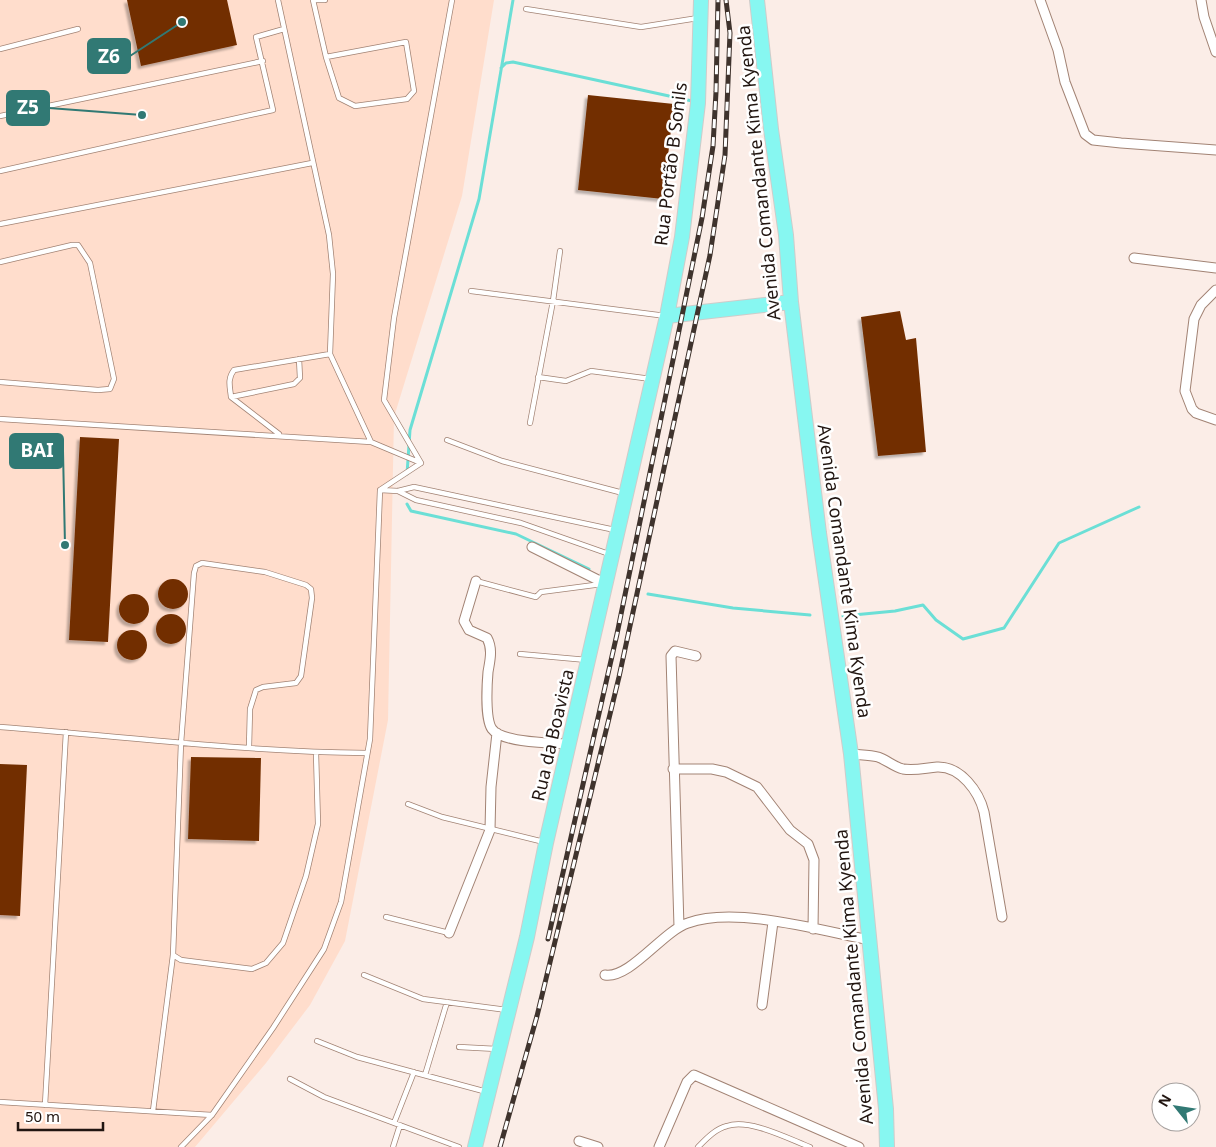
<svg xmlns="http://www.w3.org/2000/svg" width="1216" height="1147" font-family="'Noto Sans',sans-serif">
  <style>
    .built { fill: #fdc }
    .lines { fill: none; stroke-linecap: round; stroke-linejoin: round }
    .stream { stroke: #6bdfd6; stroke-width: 3 }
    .building { fill: #722f03; filter: url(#shadow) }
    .lane-casing { stroke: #a28374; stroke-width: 6 }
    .street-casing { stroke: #a28374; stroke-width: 11 }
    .primary-casing { stroke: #ceccca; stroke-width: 16 }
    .lane { stroke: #fff; stroke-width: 4.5 }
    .street { stroke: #fff; stroke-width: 9 }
    .primary { stroke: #87f7f1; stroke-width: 14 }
    .rail-casing { stroke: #3f332d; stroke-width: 5 }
    .rail { stroke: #fff; stroke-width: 3; stroke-dasharray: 9; stroke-linecap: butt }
    .labels { text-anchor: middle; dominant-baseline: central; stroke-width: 5; stroke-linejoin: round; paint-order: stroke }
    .street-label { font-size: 18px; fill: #211510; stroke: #fff }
    .leader { fill: none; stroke: #317974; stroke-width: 2 }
    .callout-dot { fill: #317974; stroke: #fff; stroke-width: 2 }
    .callout { fill: #317974; stroke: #317974; stroke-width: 2 }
    .callout-label { font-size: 19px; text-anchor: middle; font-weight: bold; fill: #fff }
  </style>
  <defs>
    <filter id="shadow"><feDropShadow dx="-3" dy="3" stdDeviation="1" flood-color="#0004"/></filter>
  </defs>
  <rect width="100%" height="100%" fill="#fbede7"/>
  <path class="built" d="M0,0h494l-32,196 -68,221 -6,303 -43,221 -35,64 -44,58 -71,84h-195z"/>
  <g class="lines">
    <path class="stream" d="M501,68l5,-5 7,-1 179,39
      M407,474l3,-44 69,-231 34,-199
      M407,504l4,7 105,23 73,35
      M648,594l85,14 77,7
      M843,616l52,-5 28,-6 13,15 27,19 41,-11 55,-85 80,-36"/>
  </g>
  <path class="building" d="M127,0h100l10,45 -96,21z
    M588,95l86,9 -11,95 -85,-9z
    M900,311l6,29 10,-2 10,114 -48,4 -17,-139z
    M80,437l39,2 -11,203 -39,-2z
    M158 594a15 15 0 1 1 30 0a15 15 0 1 1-30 0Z
    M119 609a15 15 0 1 1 30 0a15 15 0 1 1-30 0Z
    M156 629a15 15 0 1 1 30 0a15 15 0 1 1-30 0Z
    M117 645a15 15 0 1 1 30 0a15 15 0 1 1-30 0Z
    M191,757l70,1 -2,83 -71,-2z
    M0,764l27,1 -7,151 -20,-1z"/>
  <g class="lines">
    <defs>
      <path id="lane" d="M278,0l51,235 4,39 -3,80 41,88
        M313,0l13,57 13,41 16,8 52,-7 7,-8 -8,-49 -80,15
        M313,0h12
        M526,9l115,18 57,-9
        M0,49l78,-20
        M0,116l263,-55
        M0,171l273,-61 -17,-73 28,-8
        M0,224l312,-61
        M0,262l72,-17h6l12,18 24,116 -4,10 -12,1 -98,-8
        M471,291l195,25
        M538,377l28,4 25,-10 60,8
        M231,397l63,-13 6,-6 -1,-19
        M0,419l371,23 50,21
        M530,423l23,-122 7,-50
        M279,434l-48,-37c-1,-10 -4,-18 3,-27l96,-16
        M447,440l55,21 121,32
        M380,490l18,1 16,-4 201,43
        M398,491l18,9 105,23 88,31
        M476,581l60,16 5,-5 61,-8
        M520,654l67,6
        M0,727c122,9 244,25 367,26
        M408,804l34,13 102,25
        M386,917l63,16
        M173,955l8,5 71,9 14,-6 17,-20 23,-67 12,-52 -2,-71
        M364,975l59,24 84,11
        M317,1041l40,16 130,35
        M459,1047l38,2
        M425,1075l22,-73
        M290,1079l34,18 135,50
        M0,1102l212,13
        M45,1105l21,-373
        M153,1111l20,-156 8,-212 13,-170 2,-7 6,-3 63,9 41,13 5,4 1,9 -11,78 -5,7 -33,4 -7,3 -6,19 -1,38
        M394,1123l20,-51
        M181,1147l31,-32 61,-87 51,-79 17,-47 29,-163 10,-249 41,-27 -37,-63 10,-82 58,-318
        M393,1147l7,-22
        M698,1147c8,-8 17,-18 29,-21 22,-8 62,13 83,21"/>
      <path id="street" d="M1040,0l18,50 7,32 20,52 8,6 28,3 95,7
        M1201,0l3,17 12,35
        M1134,258l82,10
        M1216,290l-15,15 -7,14 -9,72 7,18 4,4 20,7
        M532,547l74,37
        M476,581l-12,40 5,9 18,8c6,11 3,22 1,34 -1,12 -3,47 4,57 10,14 60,14 77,15
        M851,754c9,1 19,1 27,3 9,3 16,10 25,12 12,2 22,-1 34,-2 24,-1 42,25 47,45l18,105
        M673,769h39l14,3 31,15 33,43 18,14 6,16 -1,69
        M679,927l-8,-271 4,-5 21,5
        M449,933l41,-103 1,-43 6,-54
        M605,975c25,4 58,-44 83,-52 47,-17 131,7 181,17
        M762,1005l11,-83
        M579,1141l19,6
        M659,1147l28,-65 7,-7 165,72"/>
      <path id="primary" d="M757,0l14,129 15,106 5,67 28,231 32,221 35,355 1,38
        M667,316l124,-14
        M475,1147l52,-210 19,-94 121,-527 15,-79 16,-134 3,-103"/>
    </defs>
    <use href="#lane" class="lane-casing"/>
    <use href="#street" class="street-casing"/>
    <use href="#primary" class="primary-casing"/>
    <use href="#lane" class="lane"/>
    <use href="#street" class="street"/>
    <use href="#primary" class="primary"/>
    <defs>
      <path id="rail" d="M548,939l69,-305 85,-416 11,-72 3,-54 2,-92
        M500,1147l37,-131 82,-339 91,-422 15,-100 5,-122 -4,-33"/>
    </defs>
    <use href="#rail" class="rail-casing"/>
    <use href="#rail" class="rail"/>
  </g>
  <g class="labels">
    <g class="street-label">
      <text transform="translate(670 164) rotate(-83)">Rua Portão B Sonils</text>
      <text transform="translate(758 173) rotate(-96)">Avenida Comandante Kima Kyenda</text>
      <text transform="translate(845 571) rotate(82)">Avenida Comandante Kima Kyenda</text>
      <text transform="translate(552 735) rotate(-77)">Rua da Boavista</text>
      <text transform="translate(853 977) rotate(-95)">Avenida Comandante Kima Kyenda</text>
    </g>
  </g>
  <path class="leader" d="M182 22L130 56M142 115L49 108M65 545L63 451"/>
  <g class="callout-dot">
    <circle cx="182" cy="22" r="5"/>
    <circle cx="142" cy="115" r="5"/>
    <circle cx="65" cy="545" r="5"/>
  </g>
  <g class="callout">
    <rect x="88" y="39" width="42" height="34" rx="5"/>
    <rect x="7" y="91" width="42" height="34" rx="5"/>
    <rect x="10" y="434" width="53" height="34" rx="5"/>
  </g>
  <g class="callout-label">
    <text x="109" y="63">Z6</text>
    <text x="28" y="114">Z5</text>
    <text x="37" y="457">BAI</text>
  </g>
  <g transform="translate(1176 1107) rotate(300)"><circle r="24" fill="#ffffff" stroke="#a6a19f"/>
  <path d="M0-4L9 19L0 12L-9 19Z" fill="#317974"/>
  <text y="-8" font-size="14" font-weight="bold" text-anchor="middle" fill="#211510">N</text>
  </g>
  <path d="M18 1122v8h85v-8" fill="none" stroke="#211510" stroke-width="2.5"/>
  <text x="25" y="1122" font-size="15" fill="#211510" stroke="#ffffff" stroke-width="4" paint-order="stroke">50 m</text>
</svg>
